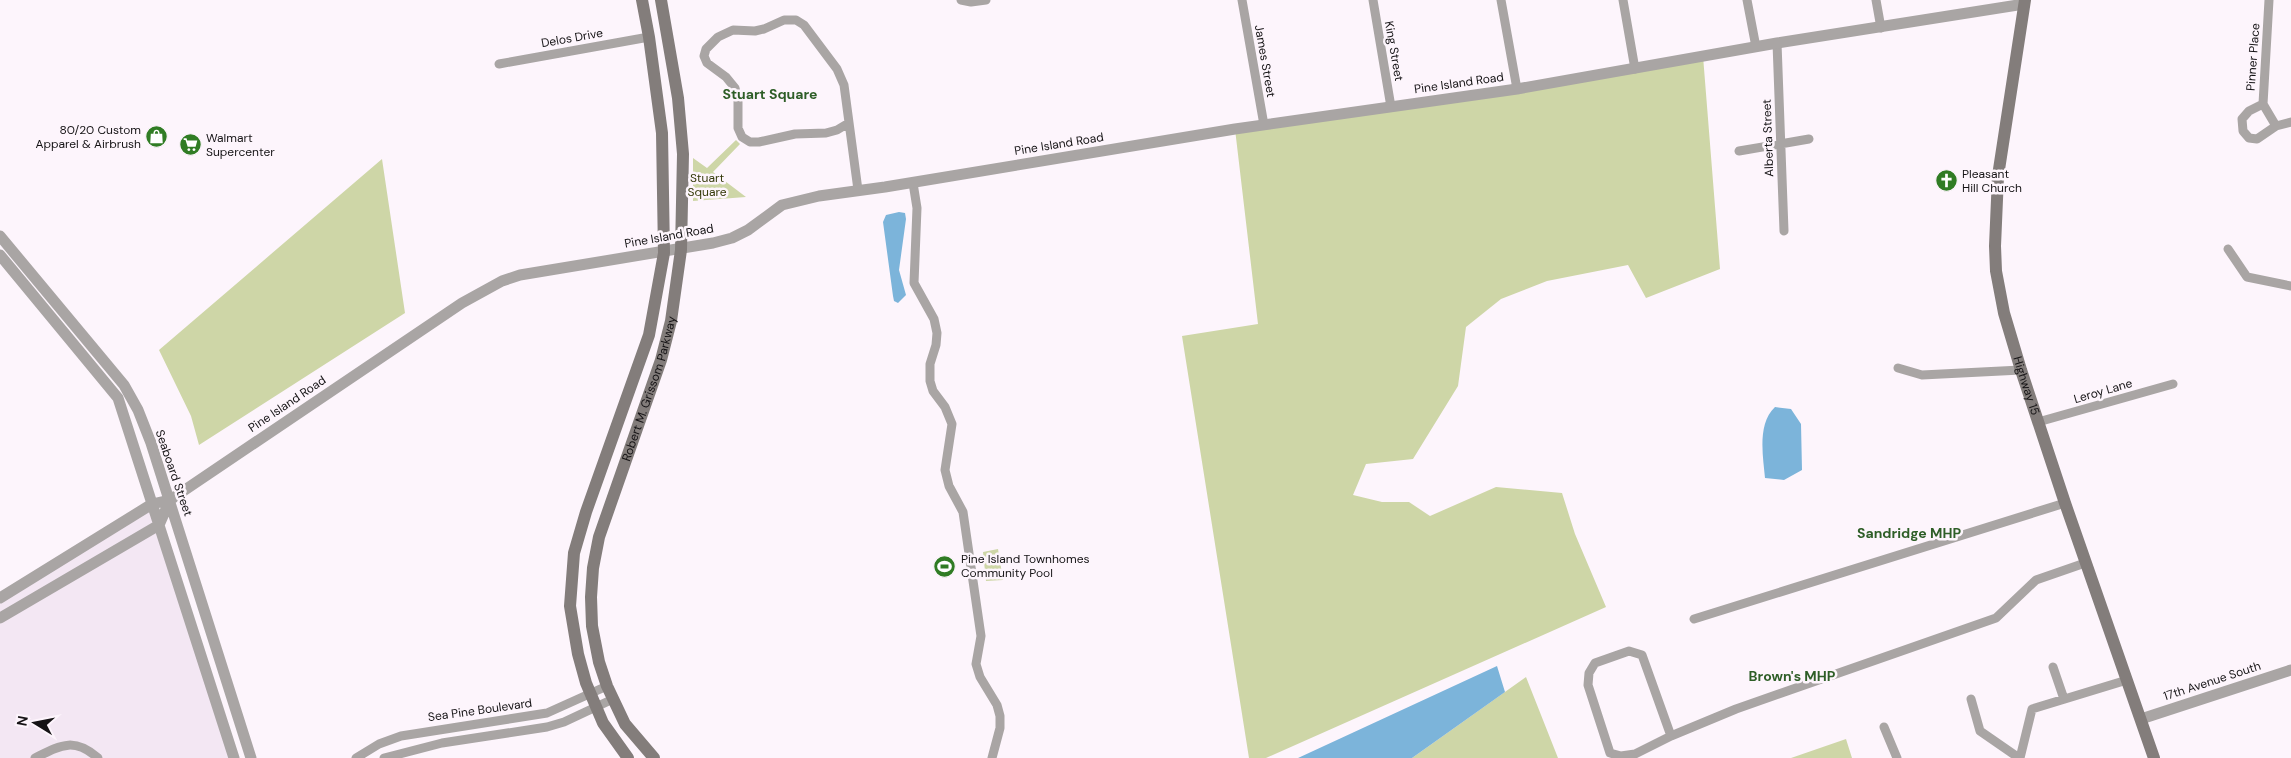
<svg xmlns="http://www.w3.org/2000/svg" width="2291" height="758" font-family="'DM Sans',sans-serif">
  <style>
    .built { fill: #f3e7f3 }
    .green { fill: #ced6a7 }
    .water { fill: #7cb4da }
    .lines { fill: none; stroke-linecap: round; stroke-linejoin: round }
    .minor { stroke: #a9a5a4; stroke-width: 9 }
    .tertiary { stroke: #a9a5a4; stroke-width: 11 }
    .secondary { stroke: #837d7b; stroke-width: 12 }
    .labels { text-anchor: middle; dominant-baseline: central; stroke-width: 5; stroke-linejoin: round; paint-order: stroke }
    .street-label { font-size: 12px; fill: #151315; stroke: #fdf5fc }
    .poi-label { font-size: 12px; fill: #151315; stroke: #fdf5fc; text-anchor: start }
    .park-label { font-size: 12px; fill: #343909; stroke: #fdf5fc }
    .neighbourhood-label { font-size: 14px; font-weight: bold; fill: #2e5e27; stroke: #fdf5fc }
  </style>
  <rect width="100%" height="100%" fill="#fdf5fc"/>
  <path class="built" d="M152,504l82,254h-234v-160z"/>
  <path class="green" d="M1703,56l17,213 -74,29 -18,-33 -81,16 -46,18 -35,28 -8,59 -45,73 -47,5 -13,31 29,7h27l21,14 66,-29 66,6 13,41 31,73 -340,151h-17l-67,-422 76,-12 -23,-195z
    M736,140l4,4 -27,28 33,25 -53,4v-43l14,10z
    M382,159l23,154 -206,132 -8,-29 -32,-66z
    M998,549l5,31 -17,1 -3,-29z
    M1526,677l32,81h-146z
    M1846,739l6,19h-61z"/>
  <path class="water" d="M899,212l6,1 1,6 -7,51 7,25 -8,8 -4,-2 -1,-5 -10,-74 3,-7z
    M1775,407l16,2 10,15 1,46 -18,10 -19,-2c-2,-22 -8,-54 10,-71z
    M948,557l3,17 -10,1 -2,-16z
    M1497,666l8,26 -93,66h-114z"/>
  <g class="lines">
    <path class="minor" d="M961,0l10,2 15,-2
      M1242,0l22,125
      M1373,0l18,107
      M1501,0l16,89
      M1623,0l12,69
      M1747,0l9,47
      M1876,0l5,28
      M2269,0l-6,104 13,22
      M1777,43l7,188
      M499,64l150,-27
      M2263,104l-14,7 -7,8 1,12 6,7 8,1 19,-13 15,-4
      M847,124l-10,6 -11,3 -31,1 -36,8h-9l-8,-5 -4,-9v-28l-3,-12 -9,-11 -19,-14 -3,-7 2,-7 12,-12 15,-7 22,1 9,-2 20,-9h12l8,5 33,44 7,16 14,105
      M1739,151l70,-12
      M913,183l4,25 -3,75 20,36 3,14 -1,12 -6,19v17l3,10 12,16 7,17 -7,46 4,16 14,26 18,124 -5,28 4,13 17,28 3,11v12l-8,30
      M2228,249l19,28 44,9
      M1898,368l24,7 99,-5
      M2038,422l135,-38
      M1694,619l371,-116
      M2053,667l11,32
      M1971,699l9,32 39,27
      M1884,727l13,31
      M1671,736l-29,-81 -13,-4 -34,12 -6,10 -1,12 22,68 11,3 14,-2 36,-18 65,-27 260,-91 40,-38 49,-17
      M35,758c26,-13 39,-21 63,0
      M356,758l23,-14 22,-8 146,-23 60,-27
      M384,758l58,-15 105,-16 17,-5 49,-23
      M2020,758l12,-49 95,-29"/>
    <path class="tertiary" d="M0,236l124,149 14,25 13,33 100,315
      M0,255l118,143 116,360
      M0,598l152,-94 18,-4 292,-197 40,-22 18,-6 193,-32 19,-5 16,-8 34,-25 37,-9 66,-9 350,-58 282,-40 260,-46 247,-39
      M0,618l159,-93 11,-25
      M2141,719l150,-49"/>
    <g class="secondary">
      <path id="s1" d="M2025,0l-27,176 -3,70 1,25 8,42 17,57 44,133 89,255"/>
      <path d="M628,758l-25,-35 -17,-40 -8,-29 -8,-48 4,-53 12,-41 63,-177 15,-82 -2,-120 -13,-96 -7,-37"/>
      <path id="s2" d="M654,758l-29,-34 -18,-38 -8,-24 -7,-36 -1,-29 2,-29 6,-31 62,-177 10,-39 10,-71 2,-96 -5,-56 -17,-98"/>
    </g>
  </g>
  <defs>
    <symbol id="shop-disc" viewBox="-11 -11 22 22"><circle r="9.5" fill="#307c24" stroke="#fdf5fc"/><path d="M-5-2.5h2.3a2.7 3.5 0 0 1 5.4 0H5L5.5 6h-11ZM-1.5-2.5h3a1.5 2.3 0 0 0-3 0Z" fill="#fff"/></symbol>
    <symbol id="supermarket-disc" viewBox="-11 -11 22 22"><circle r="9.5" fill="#307c24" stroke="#fdf5fc"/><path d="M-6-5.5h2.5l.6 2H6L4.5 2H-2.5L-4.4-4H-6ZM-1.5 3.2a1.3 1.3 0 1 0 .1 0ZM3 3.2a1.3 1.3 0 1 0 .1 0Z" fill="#fff"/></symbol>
    <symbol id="church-disc" viewBox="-11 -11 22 22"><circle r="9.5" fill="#307c24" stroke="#fdf5fc"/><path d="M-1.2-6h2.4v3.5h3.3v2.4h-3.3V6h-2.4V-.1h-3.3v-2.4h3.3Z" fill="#fff"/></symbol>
    <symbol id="stadium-disc" viewBox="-11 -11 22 22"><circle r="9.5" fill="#307c24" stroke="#fdf5fc"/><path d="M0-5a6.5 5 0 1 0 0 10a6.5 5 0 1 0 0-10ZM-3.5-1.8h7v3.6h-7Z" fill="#fff"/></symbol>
  </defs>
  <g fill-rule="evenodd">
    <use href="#shop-disc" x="144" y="124" width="25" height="25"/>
    <use href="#supermarket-disc" x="178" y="132" width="25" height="25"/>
    <use href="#church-disc" x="1934" y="168" width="25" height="25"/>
    <use href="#stadium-disc" x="932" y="554" width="25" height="25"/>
  </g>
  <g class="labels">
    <g class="street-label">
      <text transform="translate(572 38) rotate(-10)">Delos Drive</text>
      <text transform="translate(1394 51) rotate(80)">King Street</text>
      <text transform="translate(2253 57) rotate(-86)">Pinner Place</text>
      <text transform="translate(1265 61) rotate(80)">James Street</text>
      <text transform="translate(1459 83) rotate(-8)">Pine Island Road</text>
      <text transform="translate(1768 138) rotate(-92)">Alberta Street</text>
      <text transform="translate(1059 144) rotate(-9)">Pine Island Road</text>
      <text transform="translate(669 236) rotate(-10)">Pine Island Road</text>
      <text stroke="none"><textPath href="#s1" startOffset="392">Highway 15</textPath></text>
      <text stroke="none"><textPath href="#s2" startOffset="395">Robert M. Grissom Parkway</textPath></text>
      <text transform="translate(2103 391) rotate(-16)">Leroy Lane</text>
      <text transform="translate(287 404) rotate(-34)">Pine Island Road</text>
      <text transform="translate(174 473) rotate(71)">Seaboard Street</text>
      <text transform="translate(2212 681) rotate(-18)">17th Avenue South</text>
      <text transform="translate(480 710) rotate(-8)">Sea Pine Boulevard</text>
    </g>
    <g class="poi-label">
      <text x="141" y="130" text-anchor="end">80/20 Custom<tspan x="141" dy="14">Apparel &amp; Airbrush</tspan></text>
      <text x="206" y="138">Walmart<tspan x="206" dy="14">Supercenter</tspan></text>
      <text x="1962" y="174">Pleasant<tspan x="1962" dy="14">Hill Church</tspan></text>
      <text x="961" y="559">Pine Island Townhomes<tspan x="961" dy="14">Community Pool</tspan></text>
    </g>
    <g class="park-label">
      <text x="707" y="178">Stuart<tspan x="707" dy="14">Square</tspan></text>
    </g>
    <g class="neighbourhood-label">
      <text x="770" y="94">Stuart Square</text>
      <text x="1909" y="533">Sandridge MHP</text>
      <text x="1792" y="676">Brown's MHP</text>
    </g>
  </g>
  <g transform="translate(35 723) rotate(280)" stroke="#fdf5fc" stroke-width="4" paint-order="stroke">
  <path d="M0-4L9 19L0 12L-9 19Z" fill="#151315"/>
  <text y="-8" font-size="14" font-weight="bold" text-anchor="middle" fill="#151315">N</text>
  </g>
</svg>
